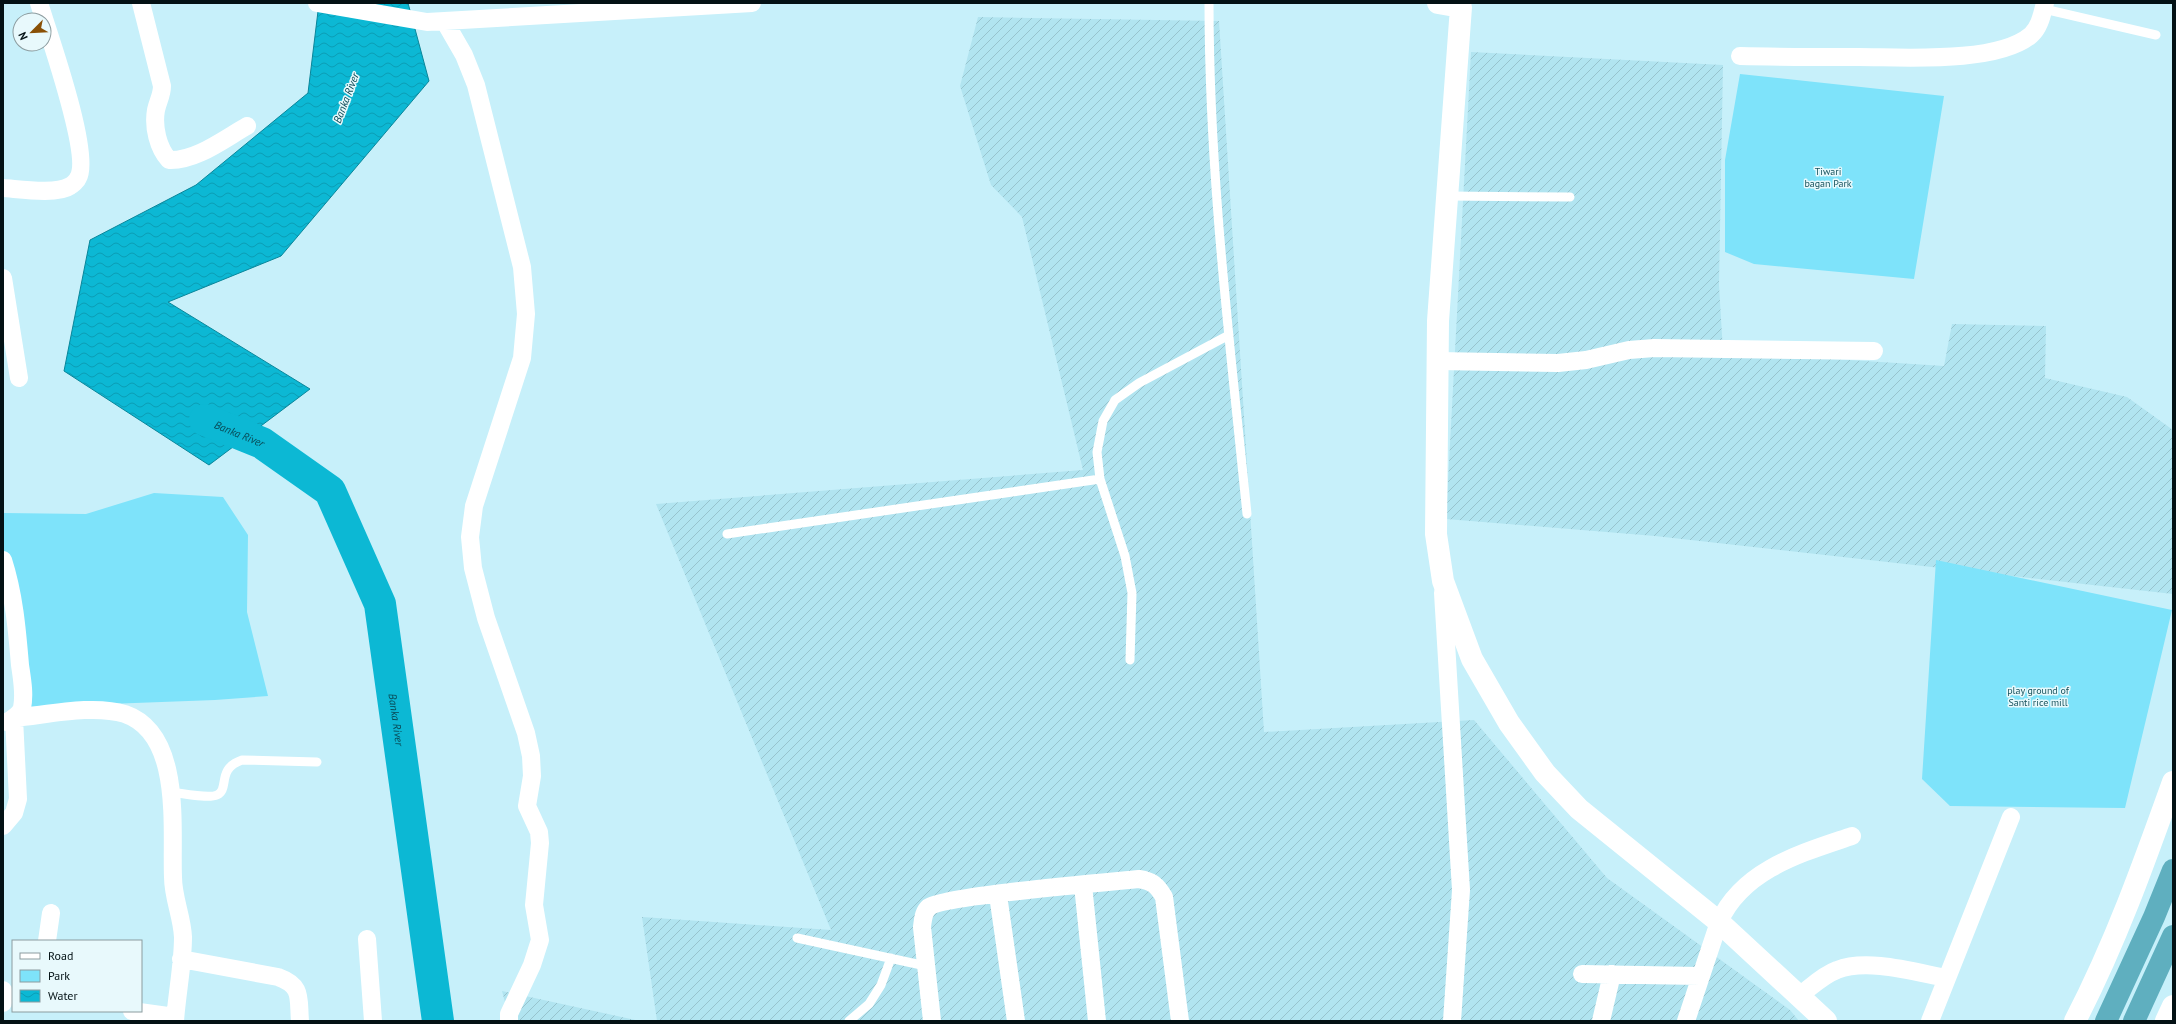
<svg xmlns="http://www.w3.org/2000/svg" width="2176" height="1024" font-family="'PT Sans',sans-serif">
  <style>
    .industrial { fill: url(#industrial-furrows) }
    .green { fill: #7ee3fa }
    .water { fill: url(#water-waves); stroke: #09869a }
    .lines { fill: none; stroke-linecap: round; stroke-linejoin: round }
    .river { stroke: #0cb8d4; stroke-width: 32 }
    .service { stroke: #fff; stroke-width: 9 }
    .minor { stroke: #fff; stroke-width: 18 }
    .tertiary { stroke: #fff; stroke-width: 22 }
    .secondary { stroke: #fff; stroke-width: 22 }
    .trunk { stroke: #5fafbf; stroke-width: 22 }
    .labels { text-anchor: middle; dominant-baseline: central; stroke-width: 3; stroke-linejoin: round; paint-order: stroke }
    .park-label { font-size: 10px; fill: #17535e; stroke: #e8f9fc }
    .water-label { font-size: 11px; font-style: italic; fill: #094955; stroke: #e8f9fc }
  </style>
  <defs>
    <pattern id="industrial-furrows" width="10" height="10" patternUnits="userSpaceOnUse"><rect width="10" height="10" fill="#b1e4f0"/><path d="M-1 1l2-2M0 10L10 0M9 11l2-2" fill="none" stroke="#97c3cd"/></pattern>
    <pattern id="water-waves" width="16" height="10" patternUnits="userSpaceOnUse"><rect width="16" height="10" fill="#0cb8d4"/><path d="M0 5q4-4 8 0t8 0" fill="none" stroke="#0a9db5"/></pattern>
  </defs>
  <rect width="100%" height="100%" fill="#c7f0fa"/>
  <path class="industrial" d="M978,17l241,4 45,711 210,-12 133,158 183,132 9,11h-1142l-15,-104 189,13 -175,-426 427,-34 -61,-253 -31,-32 -31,-99z
    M1471,52l252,13 -4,220 4,67 221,14 8,-42 94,2 -1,52 82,19 46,33v164l-518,-58 -209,-17z
    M502,991l138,30h-130z"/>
  <path class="green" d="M1740,74l204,22 -30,183 -160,-15 -29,-12v-92z
    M154,493l69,4 25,38 -1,77 21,84 -53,4 -187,7 -25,-144v-50l83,1z
    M1936,560l236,50 -47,198 -175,-2 -28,-27z"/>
  <path class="water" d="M319,3h89l21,78 -148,175 -113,46 142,87 -101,76 -145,-94 26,-131 106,-55 112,-92z"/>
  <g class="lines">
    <path class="river" id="s1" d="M205,420l57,23 68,48 50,113 58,417"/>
    <path class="service" d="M1209,3c0,171 21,341 38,511
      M2044,9l112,26
      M1447,196l123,1
      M727,534l373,-55
      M1130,660l2,-67 -7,-37 -25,-77 -3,-27 6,-31 12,-21 24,-17 90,-48
      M170,792c11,1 38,7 47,3 13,-6 -1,-26 25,-35l75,2
      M797,938l129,28
      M849,1021l20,-17 12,-19 10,-27"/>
    <path class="minor" d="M141,3l21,83c0,9 -4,15 -6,24 -3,17 2,38 13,50 27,1 55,-21 78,-34
      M317,3l110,19 325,-19
      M445,22l19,33 12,30 46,182 4,47 -4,44 -48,148 -4,31 3,31 13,50 40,115 5,23 1,20 -5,30 12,26 1,11 -6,62 6,35 -8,25 -23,49v7
      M1740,56c40,1 79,1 119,1 43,0 138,7 172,-22 9,-8 11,-21 14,-32
      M3,188c16,1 54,7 67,-2 2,-1 7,-5 8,-8 14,-22 -30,-146 -39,-175
      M3,278l16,100
      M1437,361l121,2 28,-3 43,-10 25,-2 220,3
      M3,560c11,34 14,69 17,105 2,14 5,29 2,43 -2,6 -10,11 -15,14
      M1443,593l18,297 -9,131
      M3,826l11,-13 4,-14 -4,-81c33,-3 79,-14 111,-4 58,20 46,115 48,163 0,21 9,39 10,60 0,27 -6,56 -8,84
      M1083,885l14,136
      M998,895l18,126
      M367,939l6,82
      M47,941l4,-28
      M181,959l97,18c25,9 20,21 22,44
      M1582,974l118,2
      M3,990v13
      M1799,996c12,-9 24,-21 38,-26 30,-12 77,2 109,8
      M132,1011l43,6
      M932,1021l-10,-94c1,-7 1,-15 7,-20 13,-11 181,-25 210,-28 13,2 18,6 25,18l16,124
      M1601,1021l11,-47
      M1686,1021l33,-99c24,-53 83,-69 133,-86
      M1930,1021l81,-204"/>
    <path class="tertiary" d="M1438,3l23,4 -23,314 -2,213 7,47 29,78 37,64 36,50 34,36 140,113 107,99"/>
    <path class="secondary" d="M2075,1021c40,-77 69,-158 98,-239
      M2166,1021l7,-15"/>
    <path class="trunk" d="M2106,1021l48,-104 19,-47
      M2134,1021l39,-85"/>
  </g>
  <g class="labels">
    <g class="park-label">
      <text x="1828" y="171">Tiwari<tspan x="1828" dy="12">bagan Park</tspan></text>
      <text x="2038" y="690">play ground of<tspan x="2038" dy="12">Santi rice mill</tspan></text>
    </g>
    <g class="water-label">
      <text transform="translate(346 98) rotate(-69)">Banka River</text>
      <text stroke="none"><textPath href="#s1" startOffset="37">Banka River</textPath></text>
      <text stroke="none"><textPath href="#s1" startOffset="385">Banka River</textPath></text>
    </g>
  </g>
  <rect width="2176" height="1024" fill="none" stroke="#031114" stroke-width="8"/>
  <rect x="12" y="940" width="130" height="72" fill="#e8f9fc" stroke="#8c9c9f"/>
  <rect x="20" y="953" width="20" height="6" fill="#ffffff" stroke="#8c9c9f"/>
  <text x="48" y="960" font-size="12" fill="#031114">Road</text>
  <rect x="20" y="970" width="20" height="12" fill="#7ee3fa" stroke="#8c9c9f"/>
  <text x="48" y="980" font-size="12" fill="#031114">Park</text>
  <rect x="20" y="990" width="20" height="12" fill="url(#water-waves)" stroke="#8c9c9f"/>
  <text x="48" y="1000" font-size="12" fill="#031114">Water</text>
  <g transform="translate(32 32) rotate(246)"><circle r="19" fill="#e8f9fc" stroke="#8c9c9f"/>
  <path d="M0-3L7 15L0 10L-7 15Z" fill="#895006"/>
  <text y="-6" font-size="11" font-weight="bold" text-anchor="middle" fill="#031114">N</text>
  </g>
</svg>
